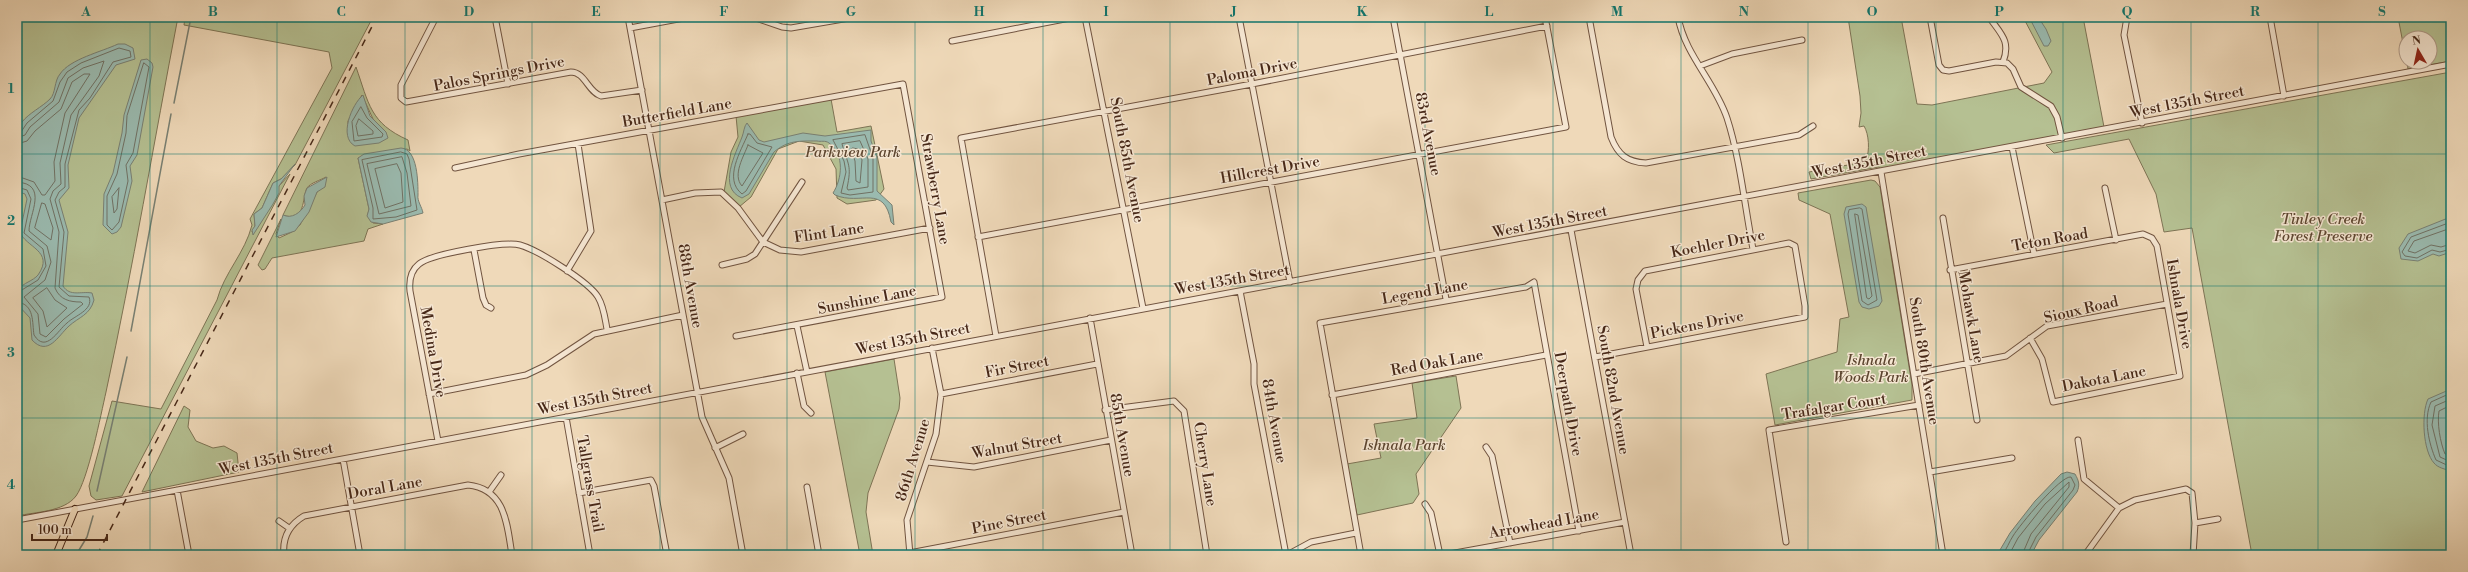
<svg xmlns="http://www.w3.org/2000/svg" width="2468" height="572" font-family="'Libre Bodoni',serif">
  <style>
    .green { fill: #b5c092; stroke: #7e7455; fill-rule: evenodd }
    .water { fill: #9abaaf; stroke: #798073 }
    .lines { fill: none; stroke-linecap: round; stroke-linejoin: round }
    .shore { stroke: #707164; stroke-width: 1 }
    .stream { stroke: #798073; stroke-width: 1.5 }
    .minor-casing { stroke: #715440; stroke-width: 7 }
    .major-casing { stroke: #472818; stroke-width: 8 }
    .minor { stroke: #f5e6d2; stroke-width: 5 }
    .major { stroke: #efd9b9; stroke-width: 6 }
    .rail { stroke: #472818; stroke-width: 1.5; stroke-dasharray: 7 7; stroke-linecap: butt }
    .grid { fill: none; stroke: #0f766e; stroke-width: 1; stroke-opacity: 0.55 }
    .labels { text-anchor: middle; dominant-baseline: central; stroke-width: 3; stroke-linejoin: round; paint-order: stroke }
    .street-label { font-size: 15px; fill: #472818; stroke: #f5e6d2 }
    .park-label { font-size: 15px; font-style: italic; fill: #5d4630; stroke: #f5e6d2 }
    .neatline { fill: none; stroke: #0f766e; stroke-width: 1.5 }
    .grid-label { font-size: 13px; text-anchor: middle; font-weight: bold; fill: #0f766e }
  </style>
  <rect width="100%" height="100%" fill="#efd9b9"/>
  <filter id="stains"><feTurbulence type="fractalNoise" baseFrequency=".005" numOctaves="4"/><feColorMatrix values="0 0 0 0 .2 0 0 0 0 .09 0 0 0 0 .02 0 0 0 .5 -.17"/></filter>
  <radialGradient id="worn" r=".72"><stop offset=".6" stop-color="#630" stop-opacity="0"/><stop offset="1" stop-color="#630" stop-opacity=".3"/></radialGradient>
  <path class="green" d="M17,17h161c-24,125 -45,250 -72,375 -5,22 -18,88 -30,104 -12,16 -41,16 -59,20z
    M185,17h188l-78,148 -14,14 -8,4 -11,25 -8,6 1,12 -3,6 27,-46 11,-12 -168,322 -26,4 -5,-4 -2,-10 23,-85 49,8 56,-109c7,-27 28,-47 35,-75l-2,-6 82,-151 -3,-16 -145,-27z
    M1848,17h53l16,87 15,1 112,-22 8,-11 -29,-55h60l21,110 -224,42 -1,-2 -68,12 -2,-7 50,-9 7,-3c4,-9 3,-26 -2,-34l-5,1 2,-14 -1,-17z
    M2398,17h53v44l-43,8 -1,-7h23v-24h-24v21z
    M356,67c13,37 14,56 52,73l2,11 -3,-2 -49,9 11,51 -1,5 5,9 10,1 -15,5 -4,12 -92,17 -7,11 -3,1 -4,-5 23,-46 -5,15 3,4 13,-6 8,-7 17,-33 8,-9 1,-6c-5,3 -16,6 -19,11 -5,9 -1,36 -24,27zM362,95l11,24 -25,12v-10z
    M2451,72v483h-199l-60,-327 -28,4 -8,-38 -27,-55 -75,14 -8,-8z
    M831,99l6,33 34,-6 13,63 -8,11 -29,4 -10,-6 -1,-29 -13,-24 -24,-4 -21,8 -27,48 -12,10 -15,-15 7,-40 7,-15 -2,-21z
    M1871,180l4,1 5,6 32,198v15l-137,25 -9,-51 71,-22 3,-33 9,-2 -19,-103 -31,-14 -1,-7z
    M894,359l6,39 -1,11 -31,84 -2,19 7,43h-13l-35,-183z
    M1456,376l5,32 -45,66 3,20 -6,9 -56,12 -10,-51 34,-6 -7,-34 43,-6 -5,-35z
    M184,406l6,4 -2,17 8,14 17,7 11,-2 13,7 2,19 -97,20z"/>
  <path class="water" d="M2029,17h9l8,12 5,12 -3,5h-4z
    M118,44h7l8,4 2,11 -19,6 -37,53 -11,47 1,23 -10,12 9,32 -5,54c7,11 18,5 29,7l2,7c-4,15 -15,17 -25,26 -11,10 -21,31 -37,14l-2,-22 -13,-14 2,-15c4,-6 14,-8 19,-14 17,-24 -13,-28 -18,-43l7,-33 -2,-5 -8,-3c0,-18 -5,-55 5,-69 7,-9 20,-15 28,-23 6,-6 4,-18 10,-25 10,-15 41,-22 58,-30z
    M147,59l5,4 1,4 -16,88 -7,11 2,15 -11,46 -4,5 -5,2 -9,-9 1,-31 9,-21 9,-40 2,-18 17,-55z
    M363,95l7,21 16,16 2,6 -9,5 -24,3c-17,-9 -3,-42 8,-51z
    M747,123l12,17 5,2 39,-9 22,3 46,-6v11l6,16v34l15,14 2,20 -3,-3c-7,-39 -30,-16 -56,-27l-2,-2c9,-14 12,-38 -4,-50 -4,-3 -8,-1 -12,-2 -17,0 -29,-1 -43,11l-25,42 -7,4c-25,-10 -6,-45 0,-61 2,-5 2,-11 5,-14z
    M401,148c17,1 17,35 17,47 -1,6 4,12 5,18l-40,11 -12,-2 -4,-6 2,-7 -11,-51 6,-4z
    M295,164l-16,22v7l-6,11 -20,31 -1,-5 3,-4 -1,-12 8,-6 11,-25 8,-4z
    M327,177l-2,10 -8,5 -8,20 -14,19 -19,6 7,-22c9,4 17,-2 22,-10l-1,-9 3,-8z
    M1862,204l4,3 16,94 -3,5 -10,3 -7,-2 -3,-5 -15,-88 2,-7z
    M2448,218l3,1v33l-12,4 -6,-2 -15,7 -17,-2 -2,-11 9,-14z
    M2451,389v82c-6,-2 -13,-3 -17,-8 -11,-12 -13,-49 -6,-64z
    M2067,472l8,2c4,7 5,11 2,18l-38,48 -8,15h-34l13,-22 25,-32 26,-27z"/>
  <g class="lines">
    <path class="shore" d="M144,63l5,4 -16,86 -7,12 2,16 -9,41 -7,8 -5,-5v-29l10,-22 9,-41 1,-17z
      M361,107l6,11 16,16 -1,3 -28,4 -2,-19z
      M359,119l14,12v3l-15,2 -2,-10z
      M17,133l4,-1 6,-9 26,-22 7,-19 7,-10 14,-9 38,-15 11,3 1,6 -18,5 -23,36 -11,12 -14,54v23l-6,5 -4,8 9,32 -5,55 10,9 20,1c5,13 -15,19 -22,26 -9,7 -21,31 -33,12 -2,-12 1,-31 -17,-33
      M748,134h2l7,9 15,4 -26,44 -4,3c-19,-15 -1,-43 6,-60z
      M865,135l8,23v34l-23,3 -9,-2 5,-21 -2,-11 -11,-21z
      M17,138l8,-3 5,-8 29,-25 9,-24 15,-10 21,-7 -5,15 -28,39 -11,48 1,21 -8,7 -3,8 9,33 -4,56c5,12 15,14 26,14l2,2 -19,15 -18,18 -6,-3 -2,-20 -14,-17 21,-17 6,-18 -4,-16 -18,-15c0,-17 20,-47 -12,-49
      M860,141l8,18v28l-20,3 -1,-2c5,-23 1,-23 -5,-44z
      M17,144l10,-3 8,-10 26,-22 11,-27 12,-8h6l-25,39 -11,49 1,19 -10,14h-3l-8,-13 -17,-6
      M748,145l15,8 -21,33c-10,-11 2,-30 6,-41z
      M853,148l5,1 4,11 -2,23 -4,-2 -1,-20 -4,-11z
      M401,152l6,2 2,5 8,51 -21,7 -23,2v-11l-11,-48z
      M402,157l5,16 4,33 -32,8 -12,-50z
      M397,164l4,9 2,29 -18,6 -10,-39z
      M17,187l10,3 4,9 -7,34 19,16 3,17 -8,14 -21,13
      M119,188l-2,21 -3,4 -2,-16z
      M42,203l3,1 8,24 -2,12 -16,-12z
      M1860,208l2,1 15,91 -9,5 -6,-4 -14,-87 1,-4z
      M1855,214l3,1 14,81 -3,3 -2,-1z
      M2451,222l-40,15 -9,15 3,4 12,2 15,-8 8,2 11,-3
      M2451,228l-37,13 -6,10 7,2 16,-8 10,2 10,-3
      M47,288l8,12 12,8 -20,19 -4,-16 -10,-13z
      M2451,393l-20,9c-8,17 -2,42 5,58l15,7
      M2451,399l-16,7 -3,19 8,32 11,5
      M2451,405l-12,6c-2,12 1,31 6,43l6,1
      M2002,555c5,-6 7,-13 11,-19 6,-10 48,-61 58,-59l4,8 -2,5 -37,47 -9,18
      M2009,555l9,-17 27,-34 24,-22v5l-38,47 -9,21"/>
    <path class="stream" d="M174,103l17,-86
      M131,331l40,-217
      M97,491l30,-134
      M76,555l11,-18 6,-21"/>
    <defs>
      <path id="minor" d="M436,17l-35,68v13l5,4 165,-30c14,0 17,20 30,24l41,-6
        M495,17l13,67
        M628,17l74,400 27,61 14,77
        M753,17l29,10 9,1 64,-11
        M1085,17l58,291
        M1239,17l51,265
        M1393,17l53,282
        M1589,17l22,120c7,18 16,25 35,26l153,-28 14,-9
        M1678,17c7,38 37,65 49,101 13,40 18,90 26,131
        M1930,17l9,48 4,5 6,1 47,-9 11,1 6,6 8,18 30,19 6,11 5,21
        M1989,17c12,17 22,24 14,45
        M2127,17l-3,18 18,88
        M2270,17l14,79
        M630,28l59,-11
        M952,41l123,-24
        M1700,66l32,-12 70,-14
        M2012,147l22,107
        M455,168l64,-14 384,-70 39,213 -206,39
        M1881,172l62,383
        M2105,188l11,52
        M662,200l33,-7 26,-1 17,16 25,34 17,8 21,2 129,-24
        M1943,218l34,202
        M1571,230l60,325
        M978,237l588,-110 -21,-110
        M474,250l9,48 3,7 5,3
        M722,265l25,-6 8,-5 47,-72
        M1950,270l193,-36 9,4 5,8 23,130 -127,26 -11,-43 -12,-21
        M567,271l24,-40 -13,-87
        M1240,291l14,73v20l32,171
        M1090,318l42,237
        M797,326l10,46
        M996,336l-35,-198 291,-54 295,-58
        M1595,357l11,-2 199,-38v-11l-10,-60 -6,-3 -144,28 -7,9 -2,9 11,58
        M797,373l7,33 7,7
        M1914,374l92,-18 41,-30 120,-22
        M429,394l97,-19 21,-10 47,-31 89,-19
        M941,394l156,-30
        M1332,395l214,-40
        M1105,410l69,-9 10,10 23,144
        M566,417l24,138
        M2078,440l6,39 35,29
        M438,441l-28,-150c-1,-10 0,-20 9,-27 12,-10 86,-23 101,-19 18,5 69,37 78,52 6,10 7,22 9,32
        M1486,447l6,9 18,87
        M715,448l28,-14
        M343,459l17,96
        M927,462l47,5 137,-27
        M1930,472l82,-14
        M807,487l12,68
        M177,490l12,65
        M489,492l12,-17
        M579,493l72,-13 3,6 13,69
        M1425,504l6,9 9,42
        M17,520l2434,-456
        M279,521l10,7
        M2195,523l23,-4
        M1786,542l-17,-112 150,-25
        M284,555c-2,-18 5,-30 20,-39l164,-31c38,4 39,40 44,70
        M899,555l225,-43
        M910,555l-3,-35 29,-86 5,-40 -9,-46
        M1287,555l24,-13 45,-9
        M1361,555l-41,-232 206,-36 8,-5 45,249
        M1444,555l181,-33
        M2085,555l34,-47 16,-8 51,-11 6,4 3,30 -2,32"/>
      <path id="major" d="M56,555l19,-46"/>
    </defs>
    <use href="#minor" class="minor-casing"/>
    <use href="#major" class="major-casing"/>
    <use href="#minor" class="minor"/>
    <use href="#major" class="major"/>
    <path class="rail" d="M97,555l280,-538"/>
  </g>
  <path class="grid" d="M150,17v538M277,17v538M405,17v538M532,17v538M660,17v538M787,17v538M915,17v538M1043,17v538M1170,17v538M1298,17v538M1425,17v538M1553,17v538M1681,17v538M1808,17v538M1936,17v538M2063,17v538M2191,17v538M2318,17v538M17,154h2434M17,286h2434M17,418h2434"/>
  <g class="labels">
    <g class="street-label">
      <text transform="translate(1252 72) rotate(-11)">Paloma Drive</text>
      <text transform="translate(499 74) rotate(-11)">Palos Springs Drive</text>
      <text transform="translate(2187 102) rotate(-11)">West 135th Street</text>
      <text transform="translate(677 113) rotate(-10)">Butterfield Lane</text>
      <text transform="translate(1428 134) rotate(79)">83rd Avenue</text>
      <text transform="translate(1127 160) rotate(79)">South 85th Avenue</text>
      <text transform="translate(1869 162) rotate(-11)">West 135th Street</text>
      <text transform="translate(1270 170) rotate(-10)">Hillcrest Drive</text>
      <text transform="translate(935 189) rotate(80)">Strawberry Lane</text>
      <text transform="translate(1550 222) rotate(-11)">West 135th Street</text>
      <text transform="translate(829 233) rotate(-8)">Flint Lane</text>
      <text transform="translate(2050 240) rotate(-10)">Teton Road</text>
      <text transform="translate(1718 244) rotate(-11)">Koehler Drive</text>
      <text transform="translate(1232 280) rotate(-10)">West 135th Street</text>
      <text transform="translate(690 286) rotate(80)">88th Avenue</text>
      <text transform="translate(1425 292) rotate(-10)">Legend Lane</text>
      <text transform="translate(867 300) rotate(-11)">Sunshine Lane</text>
      <text transform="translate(2179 304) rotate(80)">Ishnala Drive</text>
      <text transform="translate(2081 310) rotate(-13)">Sioux Road</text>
      <text transform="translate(1971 317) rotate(80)">Mohawk Lane</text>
      <text transform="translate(1697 325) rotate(-11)">Pickens Drive</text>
      <text transform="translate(913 339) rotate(-11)">West 135th Street</text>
      <text transform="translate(433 352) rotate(80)">Medina Drive</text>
      <text transform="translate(1924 361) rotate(81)">South 80th Avenue</text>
      <text transform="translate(1437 363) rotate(-10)">Red Oak Lane</text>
      <text transform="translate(1017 367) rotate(-11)">Fir Street</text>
      <text transform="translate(2104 379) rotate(-11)">Dakota Lane</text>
      <text transform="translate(1613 390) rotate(80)">South 82nd Avenue</text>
      <text transform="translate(595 399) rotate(-11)">West 135th Street</text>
      <text transform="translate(1568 404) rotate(80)">Deerpath Drive</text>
      <text transform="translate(1834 407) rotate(-9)">Trafalgar Court</text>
      <text transform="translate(1274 421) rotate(80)">84th Avenue</text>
      <text transform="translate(1122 435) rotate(80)">85th Avenue</text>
      <text transform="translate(1017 446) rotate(-10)">Walnut Street</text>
      <text transform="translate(276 459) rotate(-11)">West 135th Street</text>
      <text transform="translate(913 460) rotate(-73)">86th Avenue</text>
      <text transform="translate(1205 464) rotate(81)">Cherry Lane</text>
      <text transform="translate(590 484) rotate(80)">Tallgrass Trail</text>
      <text transform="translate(385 488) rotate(-10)">Doral Lane</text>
      <text transform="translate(1009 522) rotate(-11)">Pine Street</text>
      <text transform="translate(1544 524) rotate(-10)">Arrowhead Lane</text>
    </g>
    <g class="park-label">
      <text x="853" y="152">Parkview Park</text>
      <text x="2323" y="219">Tinley Creek<tspan x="2323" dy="17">Forest Preserve</tspan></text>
      <text x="1871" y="360">Ishnala<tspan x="1871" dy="17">Woods Park</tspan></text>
      <text x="1404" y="445">Ishnala Park</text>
    </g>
  </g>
  <rect width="2468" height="572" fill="none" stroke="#efd9b9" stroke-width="44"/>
  <g transform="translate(2418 50) rotate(351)"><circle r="19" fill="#f5e6d2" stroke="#af9a88"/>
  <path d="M0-3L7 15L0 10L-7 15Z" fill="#8f2418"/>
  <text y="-6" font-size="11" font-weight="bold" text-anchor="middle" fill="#472818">N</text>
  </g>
  <path d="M32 534v6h75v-6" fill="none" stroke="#472818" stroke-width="2"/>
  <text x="38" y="534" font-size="12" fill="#472818" stroke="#f5e6d2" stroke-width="3" paint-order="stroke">100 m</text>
  <rect x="22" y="22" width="2424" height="528" class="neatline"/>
  <g class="grid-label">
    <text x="86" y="16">A</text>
    <text x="213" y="16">B</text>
    <text x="341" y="16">C</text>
    <text x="469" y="16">D</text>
    <text x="596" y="16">E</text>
    <text x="724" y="16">F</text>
    <text x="851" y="16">G</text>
    <text x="979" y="16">H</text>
    <text x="1106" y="16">I</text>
    <text x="1234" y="16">J</text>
    <text x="1362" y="16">K</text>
    <text x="1489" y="16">L</text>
    <text x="1617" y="16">M</text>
    <text x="1744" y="16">N</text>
    <text x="1872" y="16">O</text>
    <text x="1999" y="16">P</text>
    <text x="2127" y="16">Q</text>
    <text x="2255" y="16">R</text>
    <text x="2382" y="16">S</text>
    <text x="11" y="93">1</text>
    <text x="11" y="225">2</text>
    <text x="11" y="357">3</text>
    <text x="11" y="489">4</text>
  </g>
  <rect width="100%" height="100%" filter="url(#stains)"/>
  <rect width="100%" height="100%" fill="url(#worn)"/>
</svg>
